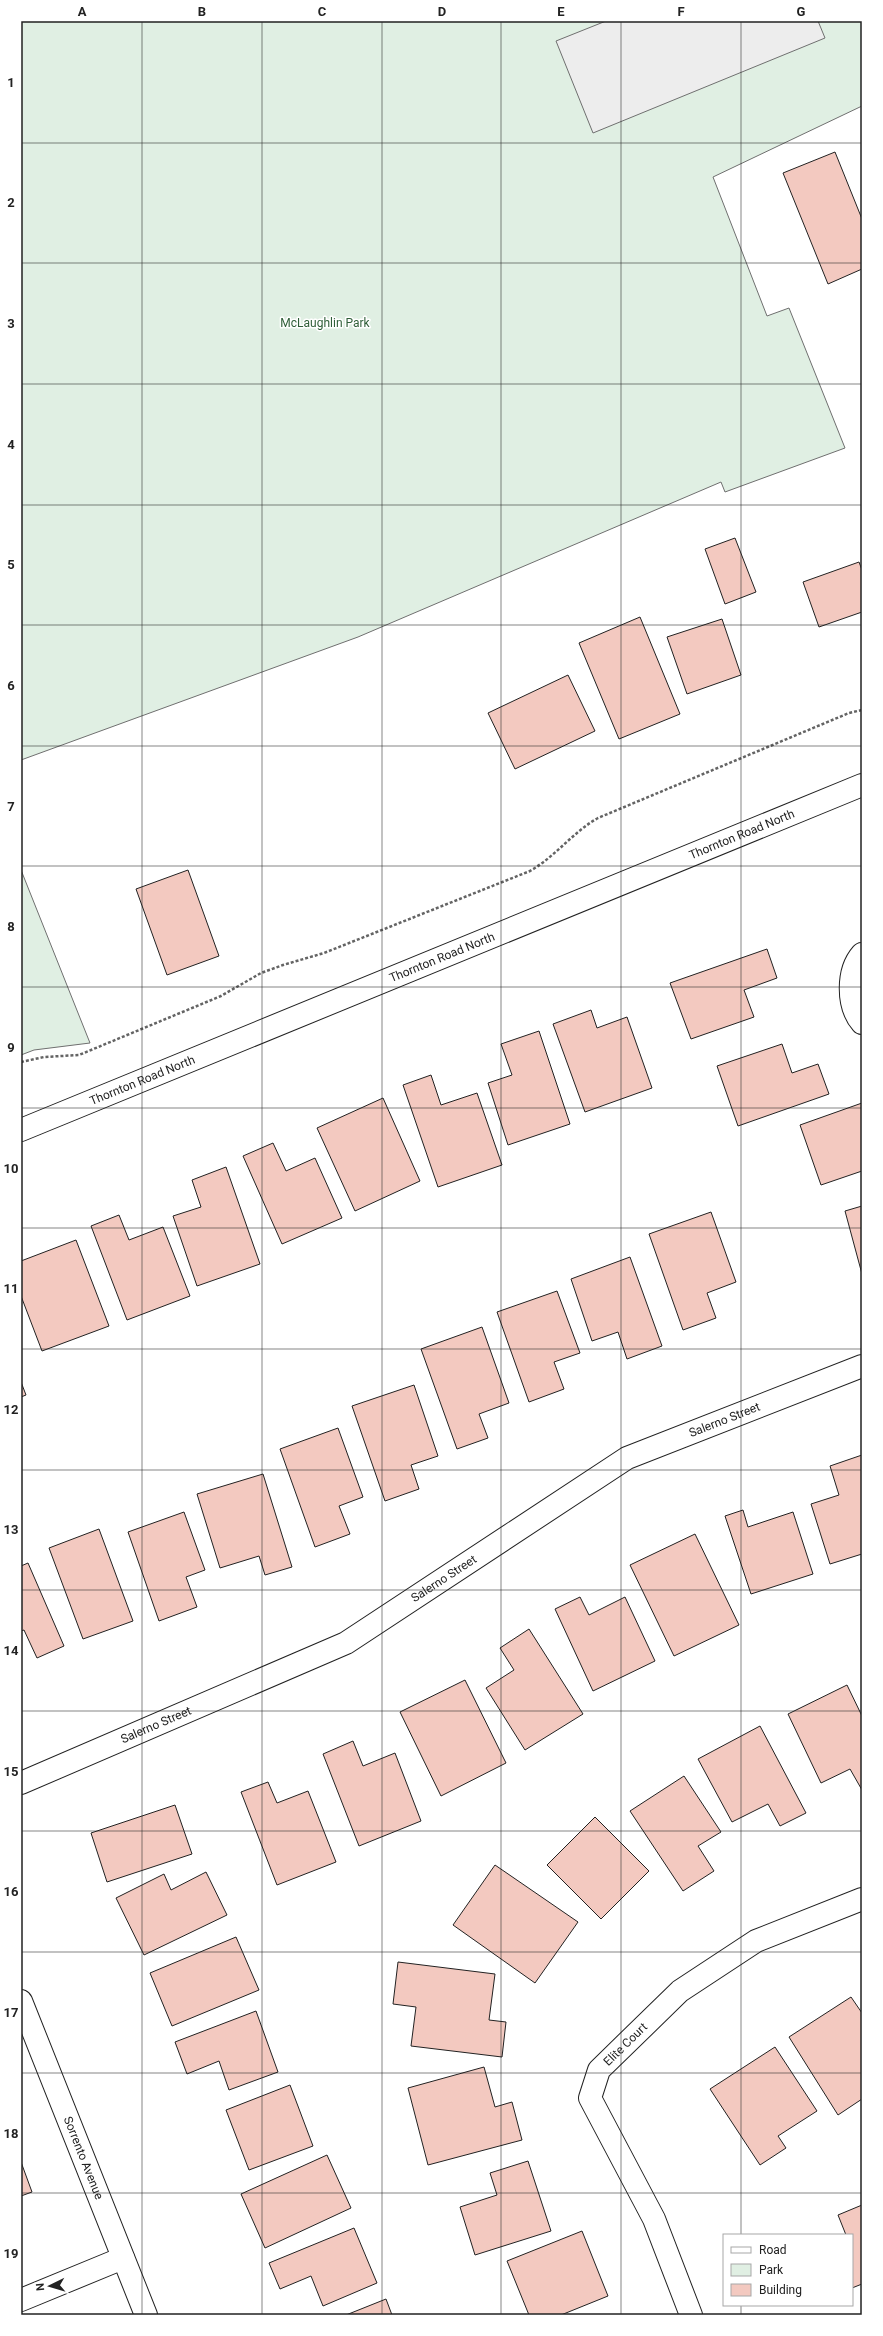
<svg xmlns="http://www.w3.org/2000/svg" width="883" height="2336" font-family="Roboto,sans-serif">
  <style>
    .green { fill: #e0efe3; stroke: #6f6f6f }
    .parking { fill: #ededed; stroke: #6f6f6f }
    .building { fill: #f3c9c0; stroke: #222 }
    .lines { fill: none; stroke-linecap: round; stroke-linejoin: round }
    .minor-casing { stroke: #222; stroke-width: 24 }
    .secondary-casing { stroke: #222; stroke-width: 24 }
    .path { stroke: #646464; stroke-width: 2.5; stroke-dasharray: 3 2; stroke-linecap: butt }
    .minor { stroke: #fff; stroke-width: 22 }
    .secondary { stroke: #fff; stroke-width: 22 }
    .grid { fill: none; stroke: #222; stroke-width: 1; stroke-opacity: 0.55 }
    .labels { text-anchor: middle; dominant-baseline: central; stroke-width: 3; stroke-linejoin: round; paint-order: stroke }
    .park-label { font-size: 12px; fill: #2f5e38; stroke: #fff }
    .street-label { font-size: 12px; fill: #222; stroke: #fff }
    .neatline { fill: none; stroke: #222; stroke-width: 1.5 }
    .grid-label { font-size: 13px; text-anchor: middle; font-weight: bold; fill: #222 }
  </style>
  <rect width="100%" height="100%" fill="#fff"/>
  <path class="green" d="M21,21h841v85l-149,71 54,139 22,-8 56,140 -120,44 -4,-10 -363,155 -337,123z
    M21,870l69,173 -56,7 -13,5z"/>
  <path class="parking" d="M606,21h212l7,17 -232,95 -37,-92z"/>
  <path class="building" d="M835,152l27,67v50l-34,15 -45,-111z
    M735,538l21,54 -31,12 -20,-55z
    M859,562l3,8v42l-43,15 -16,-45z
    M640,617l40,97 -61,25 -40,-96z
    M722,619l19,56 -54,19 -20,-57z
    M568,675l27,56 -80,38 -27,-56z
    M188,870l31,86 -52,19 -31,-86z
    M767,949l10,29 -33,12 10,27 -63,22 -21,-56z
    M591,1010l6,18 30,-11 25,71 -67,24 -32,-88z
    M539,1031l31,93 -62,21 -20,-62 24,-8 -11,-31z
    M782,1044l10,29 26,-9 11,30 -91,32 -21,-60z
    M431,1075l10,30 36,-12 25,72 -64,22 -35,-102z
    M383,1098l37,83 -65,30 -38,-83z
    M862,1103v68l-41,14 -21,-60z
    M273,1143l13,28 29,-13 27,60 -60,26 -39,-88z
    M226,1167l34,97 -63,22 -24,-70 28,-9 -9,-27z
    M862,1206v68l-17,-63z
    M711,1212l25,70 -29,11 9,25 -33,12 -34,-96z
    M119,1215l10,25 34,-13 27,69 -63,24 -36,-94z
    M76,1240l33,86 -67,25 -21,-55v-35z
    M630,1257l32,89 -35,13 -9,-27 -26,9 -21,-62z
    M557,1291l23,62 -26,9 10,27 -35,13 -32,-90z
    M482,1327l27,76 -30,11 9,24 -31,11 -36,-100z
    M21,1382l5,13 -5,2z
    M414,1385l24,71 -27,9 8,24 -34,12 -33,-95z
    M338,1428l25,69 -24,9 11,28 -35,13 -35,-98z
    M862,1455v99l-32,10 -19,-60 28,-9 -9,-29z
    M263,1474l29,93 -27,8 -6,-19 -39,12 -23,-74z
    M743,1510l5,17 45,-15 20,62 -62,20 -26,-78z
    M184,1512l21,58 -19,7 11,30 -38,14 -31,-89z
    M99,1529l34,92 -50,18 -34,-91z
    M695,1534l44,91 -65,31 -44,-91z
    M28,1563l36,83 -27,12 -13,-28 -3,1v-65z
    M580,1597l9,18 36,-18 30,64 -62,30 -38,-82z
    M529,1629l54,85 -58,36 -39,-62 28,-18 -14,-22z
    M465,1680l41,83 -65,33 -41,-84z
    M847,1685l15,31v74l-12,-21 -29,14 -33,-69z
    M760,1726l46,87 -26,13 -12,-22 -36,18 -34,-63z
    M353,1741l10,25 32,-13 26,68 -62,25 -36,-92z
    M684,1776l37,56 -23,14 16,25 -31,20 -53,-80z
    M268,1782l9,21 31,-12 28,71 -59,23 -36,-93z
    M175,1805l17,49 -85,28 -16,-49z
    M595,1817l54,54 -48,48 -54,-54z
    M495,1865l83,57 -43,61 -82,-58z
    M206,1872l21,43 -83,40 -28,-57 48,-24 7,16z
    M236,1937l23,53 -87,36 -22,-53z
    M398,1962l97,12 -6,46 17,2 -4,35 -91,-11 5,-39 -23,-3z
    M851,1997l11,16v86l-24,16 -49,-78z
    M256,2011l22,61 -49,18 -10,-29 -32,13 -12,-32z
    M775,2047l42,64 -39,25 8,12 -26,17 -50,-76z
    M484,2067l11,40 17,-5 10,38 -94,25 -20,-77z
    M290,2085l23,61 -64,24 -23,-60z
    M327,2155l24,53 -86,40 -24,-54z
    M528,2161l23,70 -76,24 -15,-48 37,-12 -7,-22z
    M21,2162l11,30 -11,4z
    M862,2205v79l-10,4v-53h-6l-8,-20z
    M354,2228l23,55 -54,23 -12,-30 -31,13 -11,-26z
    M582,2231l26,65 -47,19h-32l-22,-54z
    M386,2299l6,16h-46z"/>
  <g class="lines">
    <defs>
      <g id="minor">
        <path d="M862,954c-15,17 -15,52 0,69"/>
        <path id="s1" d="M21,1783l325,-140 281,-185 235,-92"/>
        <path id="s2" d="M21,2001l125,314"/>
        <path d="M21,2300l102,-42"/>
        <path id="s3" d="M691,2315l-37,-96 -64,-121 9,-28 81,-79 76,-50 106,-42"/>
      </g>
      <g id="secondary">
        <path id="s4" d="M21,1130l841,-345"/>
      </g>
    </defs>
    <use href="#minor" class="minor-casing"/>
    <use href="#secondary" class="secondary-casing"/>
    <path class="path" d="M21,1062l23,-5 35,-2 142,-59 40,-23 22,-8 41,-12 206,-82c26,-15 43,-39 68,-53l251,-105 13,-3"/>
    <use href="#minor" class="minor"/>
    <use href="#secondary" class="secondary"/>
  </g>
  <path class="grid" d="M142,21v2294M262,21v2294M382,21v2294M501,21v2294M621,21v2294M741,21v2214M21,143h841M21,263h841M21,384h841M21,505h841M21,625h841M21,746h841M21,866h841M21,987h841M21,1108h841M21,1228h841M21,1349h841M21,1470h841M21,1590h841M21,1711h841M21,1831h841M21,1952h841M21,2073h841M21,2193h841M741,2305v10"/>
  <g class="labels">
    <g class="park-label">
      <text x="325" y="323">McLaughlin Park</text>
    </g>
    <g class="street-label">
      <text stroke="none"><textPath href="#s4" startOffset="779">Thornton Road North</textPath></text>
      <text stroke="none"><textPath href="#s4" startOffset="455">Thornton Road North</textPath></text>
      <text stroke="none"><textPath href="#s4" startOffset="131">Thornton Road North</textPath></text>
      <text stroke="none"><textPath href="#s1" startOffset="795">Salerno Street</textPath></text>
      <text stroke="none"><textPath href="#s1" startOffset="471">Salerno Street</textPath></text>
      <text stroke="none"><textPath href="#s1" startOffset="147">Salerno Street</textPath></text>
      <text stroke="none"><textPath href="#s3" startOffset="306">Elite Court</textPath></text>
      <text stroke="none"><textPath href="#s2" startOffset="169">Sorrento Avenue</textPath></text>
    </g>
  </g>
  <rect width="883" height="2336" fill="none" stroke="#ffffff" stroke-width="44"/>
  <rect x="723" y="2234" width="130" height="72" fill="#ffffff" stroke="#a7a7a7"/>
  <rect x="731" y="2247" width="20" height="6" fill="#ffffff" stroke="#a7a7a7"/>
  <text x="759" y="2254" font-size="12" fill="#222222">Road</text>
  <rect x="731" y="2264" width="20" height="12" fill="#e0efe3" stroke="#a7a7a7"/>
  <text x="759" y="2274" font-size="12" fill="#222222">Park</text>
  <rect x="731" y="2284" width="20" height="12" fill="#f3c9c0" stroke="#a7a7a7"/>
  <text x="759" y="2294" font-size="12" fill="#222222">Building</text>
  <g transform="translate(50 2286) rotate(265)" stroke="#ffffff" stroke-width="3" paint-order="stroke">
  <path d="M0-3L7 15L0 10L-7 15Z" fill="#222222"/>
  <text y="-6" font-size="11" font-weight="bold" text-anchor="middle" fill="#222222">N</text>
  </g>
  <rect x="22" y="22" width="839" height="2292" class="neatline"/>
  <g class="grid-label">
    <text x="82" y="16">A</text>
    <text x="202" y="16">B</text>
    <text x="322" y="16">C</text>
    <text x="442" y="16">D</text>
    <text x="561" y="16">E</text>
    <text x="681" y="16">F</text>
    <text x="801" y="16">G</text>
    <text x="11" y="87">1</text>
    <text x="11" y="207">2</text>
    <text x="11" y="328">3</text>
    <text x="11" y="449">4</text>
    <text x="11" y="569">5</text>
    <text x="11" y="690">6</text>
    <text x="11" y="811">7</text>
    <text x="11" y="931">8</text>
    <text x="11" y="1052">9</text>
    <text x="11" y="1173">10</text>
    <text x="11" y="1293">11</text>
    <text x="11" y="1414">12</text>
    <text x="11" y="1534">13</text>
    <text x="11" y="1655">14</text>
    <text x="11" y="1776">15</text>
    <text x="11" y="1896">16</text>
    <text x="11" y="2017">17</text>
    <text x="11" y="2138">18</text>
    <text x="11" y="2258">19</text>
  </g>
</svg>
